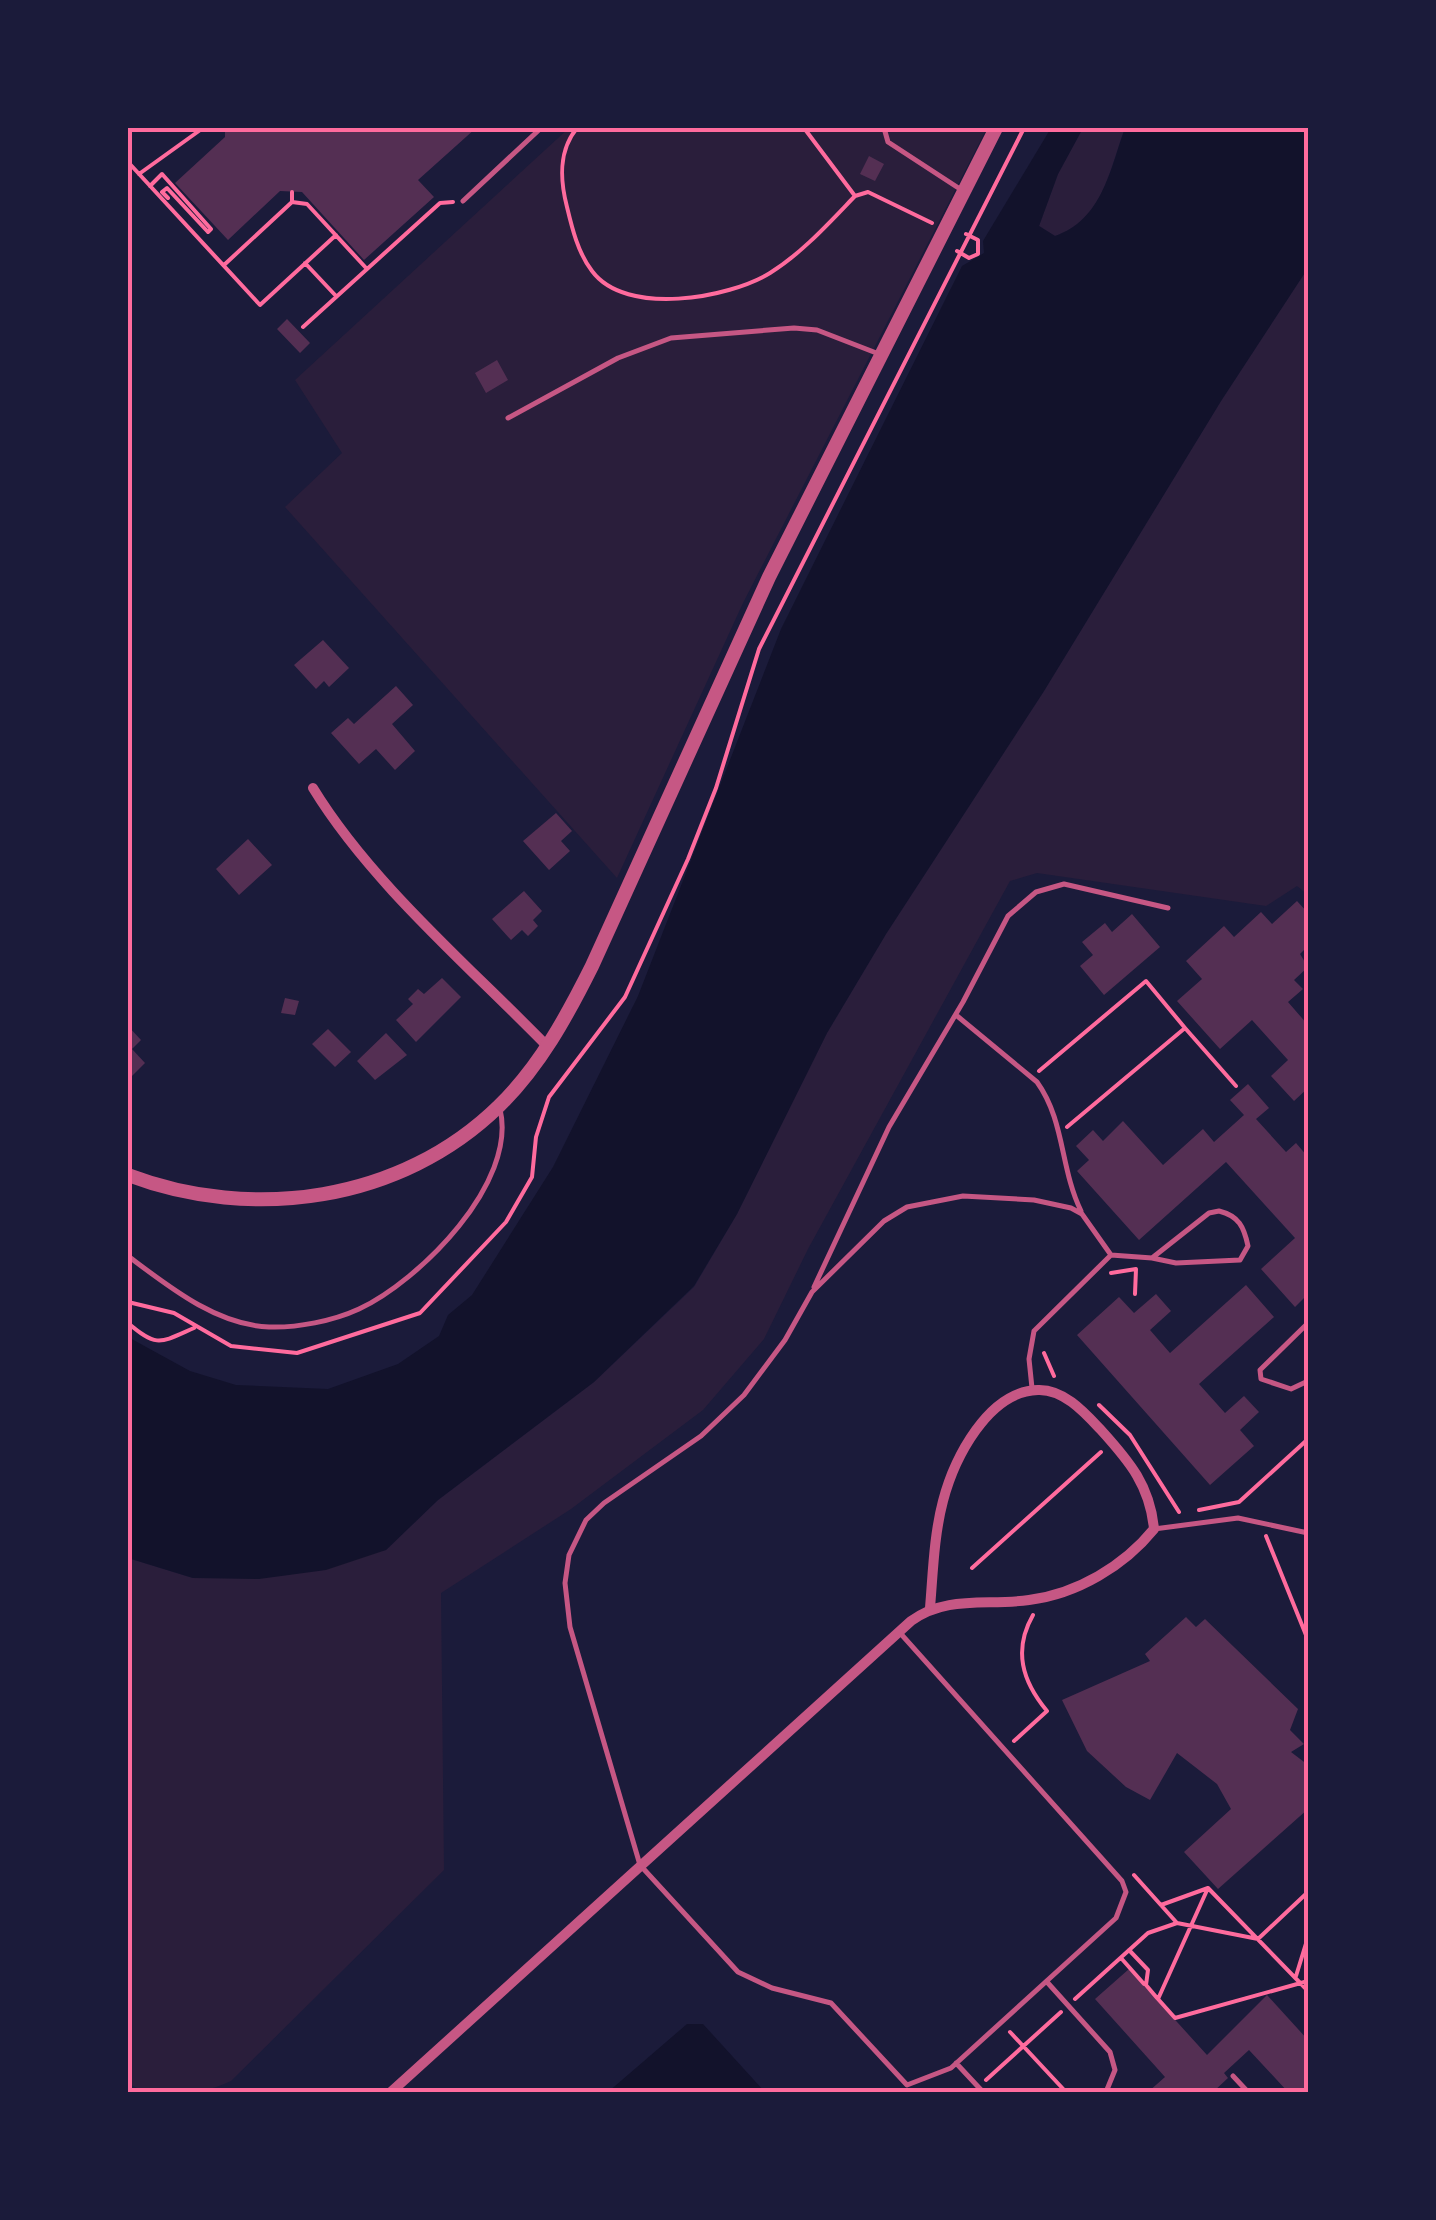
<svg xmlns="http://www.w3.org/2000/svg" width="1436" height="2220" font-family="Spectral,serif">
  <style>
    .green { fill: #2a1e3b }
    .water { fill: #12122b }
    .building { fill: #542f53 }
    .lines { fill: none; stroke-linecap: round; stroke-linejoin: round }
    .path { stroke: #ff6b9d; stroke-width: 4 }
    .service { stroke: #c65784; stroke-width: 5 }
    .minor { stroke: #c65784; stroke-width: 10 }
    .tertiary { stroke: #c65784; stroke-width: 14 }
    .neatline { fill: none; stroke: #ff6b9d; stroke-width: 4 }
  </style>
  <rect width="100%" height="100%" fill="#1b1b3a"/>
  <path class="green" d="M569,128h418l-244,475 -126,275 -332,-371 57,-54 -47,-73z
    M1083,128h42c-16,43 -22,92 -70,108l-16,-10 19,-52z
    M1308,268v627l-11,-9 -31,20 -229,-33 -27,8 -202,368 -44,90 -61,71 -132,99 -130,84 3,277 -213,211c-29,14 -75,21 -103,2v-525l65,20 193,-28 52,-50 156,-118 100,-95 43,-73 90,-181 59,-99 158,-243 177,-290z"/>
  <path class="water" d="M1051,128h32l-25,46 -19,52 16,10c47,-16 55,-66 70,-108h183v140l-87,133 -177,290 -158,243 -59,99 -90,181 -43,72 -100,96 -156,118 -52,50 -60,20 -67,9 -66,-1 -65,-20v-221l62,34 46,14 92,4 70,-25 41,-28 9,-21 24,-20 81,-128 85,-171 143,-367 181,-363 22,-13 -1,-12z
    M687,2024h16l62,68h-157z"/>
  <path class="building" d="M225,128h251l-58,52 16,17 -70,63 -62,-68 -22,-1 -52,49 -53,-57 50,-46z
    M869,156l15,8 -9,17 -15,-7z
    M287,319l23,24 -10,10 -23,-24z
    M497,360l11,20 -22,13 -11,-20z
    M323,640l26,28 -20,19 -5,-6 -8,8 -22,-24z
    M396,686l17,19 -21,19 23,27 -20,19 -19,-21 -17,15 -28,-31 17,-15 6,6z
    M556,813l16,18 -11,10 9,10 -21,19 -26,-29z
    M248,839l24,26 -33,30 -23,-26z
    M524,891l18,20 -9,9 5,6 -10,10 -6,-6 -11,10 -19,-21z
    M1297,901l11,12v33l-8,8 8,13 -14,13 9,9 -15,13 20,23v63l-14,13 -23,-25 17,-16 -36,-40 -32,29 -43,-48 25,-22 -16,-18 38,-35 10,11 27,-25 11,12z
    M1132,914l28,33 -56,48 -24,-29 13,-11 -11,-13 23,-19 7,9z
    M442,978l19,19 -45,45 -20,-22 17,-16 -5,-5 10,-10 6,5z
    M285,998l14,3 -4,14 -14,-2z
    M128,1026l13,14 -9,9 13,14 -17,17z
    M328,1029l23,23 -16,15 -23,-23z
    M386,1033l21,22 -32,25 -18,-19z
    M1248,1084l21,24 -13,11 30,33 10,-9 12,14v137l-13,13 -34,-38 34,-31 -69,-76 -87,78 -62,-69 12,-11 -13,-14 17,-16 10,11 20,-20 40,44 40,-36 11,13 30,-27 -14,-15z
    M1246,1285l28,32 -75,67 26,29 19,-17 15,16 -19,18 14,16 -44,39 -133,-150 42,-38 15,16 22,-19 15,17 -21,19 20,23z
    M1186,1617l10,10 9,-8 93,90 -8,21 14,14 -13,8 17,13v44l-90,80 -34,-37 47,-43 -14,-25 -40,-31 -27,47 -24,-13 -39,-36 -25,-51 88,-39 -5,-7z
    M1129,1969l78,86 60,-60 41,45v52h-20l-39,-42 -25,23 4,5 -15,14h-65l17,-15 -70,-78z"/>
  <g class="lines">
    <path class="path" d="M577,128c-19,23 -17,52 -10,79 5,21 11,46 25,64 34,46 137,27 178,2 32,-20 59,-50 85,-77l13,-4 64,31
      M804,128l51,68
      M128,162l132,143 76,-70
      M139,174l64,-46
      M150,186l12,-12 49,55 -3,3 -41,-44 -5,4 6,6
      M292,202l15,2 60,65
      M957,251l12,7 9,-4v-14l-12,-6
      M305,263l31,33
      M224,265l68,-63v-10
      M303,327l137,-124 13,-1
      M1185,1028l51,58
      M1039,1071l107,-90 39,47 -118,99
      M1111,1273l25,-4 -1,25
      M128,1302l46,11 57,33 66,7 123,-40 86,-91 26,-45 4,-40 13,-40 76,-100 63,-138 28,-71 43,-139 265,-521
      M128,1323c29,25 32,20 66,5
      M1044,1353l10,23
      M1099,1405l31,30 49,77
      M1199,1510l40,-8 69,-63
      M1266,1536l42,104
      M972,1568l129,-116
      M1014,1741l33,-30c-25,-30 -34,-61 -14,-96
      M1134,1875l43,48
      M1208,1888l-50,111 17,19 133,-37
      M1208,1888l100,103
      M1161,1905l47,-17
      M1129,1950l19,20 -2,15 11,13
      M1121,1958l23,26
      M1296,1976l12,-39
      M1075,1999l73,-66 29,-10 81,16 50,-47
      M1010,2032l56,60
      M986,2080l75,-68"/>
    <path class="service" d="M884,128l4,14 72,47
      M463,201l78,-73
      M508,418l110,-60 53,-20 123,-10 23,2 62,24
      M956,1015l81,67c28,39 23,86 44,129
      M1219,1211c20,5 25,16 29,35l-8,14 -64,3 -24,-5 57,-45z
      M128,1256c40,30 88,69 141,71 28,1 64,-6 90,-18 60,-28 159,-126 141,-200
      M814,1287l75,-160 74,-125 45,-86 28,-24 28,-8 104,24
      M1308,1323l-48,47 1,9 30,10 17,-8
      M1032,1388l-3,-29 5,-28 77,-76 41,3
      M1154,1529l84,-11 70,15
      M901,1634l221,247 4,11 -10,26 -165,150 -44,17 -76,-82 -59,-15 -34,-16 -98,-107 -70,-238 -5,-44 4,-28 17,-35 18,-17 97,-67 43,-41 41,-55 27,-48 72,-71 23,-14 56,-11 71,4 37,8 11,6 29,41
      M1047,1982l63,70 5,18 -9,22
      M956,2063l27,29
      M1233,2076l15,16"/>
    <path class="minor" d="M313,788c58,95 156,178 234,258
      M391,2092l520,-471c36,-26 75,-15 118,-21 48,-6 95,-34 125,-71 -4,-43 -24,-67 -53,-99 -16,-17 -37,-41 -63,-40 -50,1 -84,69 -95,111 -9,34 -10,71 -13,107"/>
    <path class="tertiary" d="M128,1175c124,47 273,27 371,-69 41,-40 68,-90 93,-140l177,-389 227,-449"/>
  </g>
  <rect width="1436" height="2220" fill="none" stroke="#1b1b3a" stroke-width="260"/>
  <rect x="130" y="130" width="1176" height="1960" class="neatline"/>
</svg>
